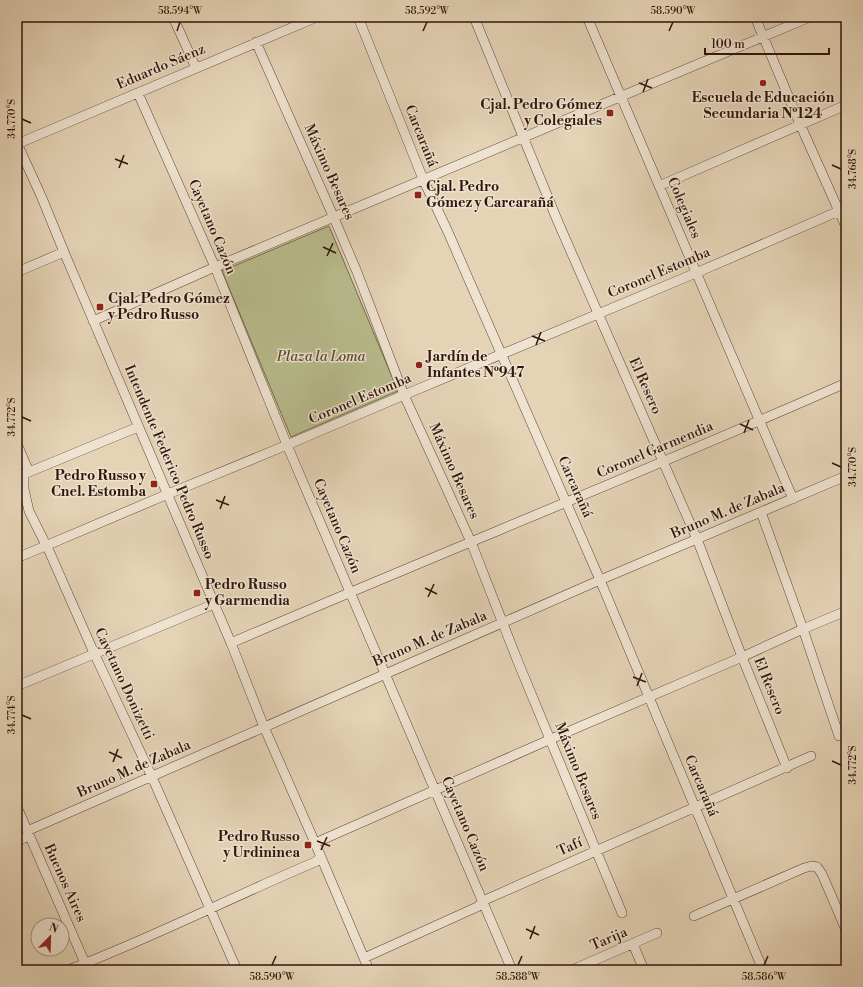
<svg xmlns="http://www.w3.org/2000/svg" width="863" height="987" font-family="'Libre Bodoni',serif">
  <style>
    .green { fill: #b7bb8c; stroke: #74684b }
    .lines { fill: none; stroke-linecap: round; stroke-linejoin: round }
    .minor-casing { stroke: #5f4435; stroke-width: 10 }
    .minor { stroke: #eee2d0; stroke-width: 9 }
    .ticks { fill: none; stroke: #32150a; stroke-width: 1.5 }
    .poi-dot { fill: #8f2418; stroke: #eee2d0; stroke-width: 1.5 }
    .labels { text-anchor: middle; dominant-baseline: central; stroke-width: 3; stroke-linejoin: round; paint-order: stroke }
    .street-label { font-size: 14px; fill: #32150a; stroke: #eee2d0 }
    .poi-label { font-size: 14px; font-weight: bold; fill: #32150a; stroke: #eee2d0; text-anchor: start }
    .park-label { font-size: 14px; font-style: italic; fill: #5a4731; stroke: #eee2d0 }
    .neatline { fill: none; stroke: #32150a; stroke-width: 1.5 }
    .ticks-label { font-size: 10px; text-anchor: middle; fill: #32150a }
  </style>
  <rect width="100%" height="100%" fill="#e5d3b6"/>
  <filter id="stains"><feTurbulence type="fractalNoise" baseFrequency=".005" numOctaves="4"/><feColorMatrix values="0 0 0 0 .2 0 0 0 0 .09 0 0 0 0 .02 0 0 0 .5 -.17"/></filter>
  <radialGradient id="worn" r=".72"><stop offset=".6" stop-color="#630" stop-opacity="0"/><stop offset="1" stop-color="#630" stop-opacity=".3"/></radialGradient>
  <path class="green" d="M329,226l69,165 -107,46 -69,-166z"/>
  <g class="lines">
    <defs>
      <path id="minor" d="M173,17l23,51
        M358,17l65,162 25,53 152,348 163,390
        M474,17l84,205 139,317 45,118 45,111
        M587,17l206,482
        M755,17l45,107 46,103
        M256,42l78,176 23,54 47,123 67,147 47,120 104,251
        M138,93l77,174 72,178 225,525
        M17,143l25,55 22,54 167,391 33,84 51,116 54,127
        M17,144l300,-127
        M659,186l187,-81
        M17,272l47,-20
        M93,321l122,-54 595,-250
        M17,444l12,28
        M24,474v15l5,22 21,42 44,100 58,124 85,193
        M17,477l121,-50
        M761,512l42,117 36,107
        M17,558l151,-64 119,-49 117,-50 292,-122 150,-65
        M231,643c204,-88 411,-170 615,-260
        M17,686l197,-82
        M17,807l71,163
        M27,831l573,-251 246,-104
        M17,841l12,-5
        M315,843l236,-104 191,-82 61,-28 43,-18
        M694,916l110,-48 8,-2 5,1 5,7 24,56
        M633,944l11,26
        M364,958l113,-51 10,-8 324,-143
        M68,970c84,-32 164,-73 247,-108l6,-5
        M572,970l85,-37"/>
    </defs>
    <use href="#minor" class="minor-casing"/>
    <use href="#minor" class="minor"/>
  </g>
  <path class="ticks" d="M177,31l3,-9M423,31l4,-9M669,31l4,-9M639,83l13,5M643,92l5,-13M22,119l9,4M115,159l13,5M832,165l9,4M119,168l5,-13M323,247l13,6M327,256l6,-13M532,336l13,5M536,345l5,-13M22,417l9,4M740,424l13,6M744,433l5,-13M832,463l9,4M216,500l13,5M220,509l5,-13M425,588l12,6M428,597l6,-13M633,677l13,5M637,686l5,-13M22,715l9,4M109,752l13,6M832,761l9,4M113,762l5,-13M317,841l13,5M321,850l6,-13M526,929l13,6M530,939l5,-13M272,965l4,-9M518,965l4,-9M764,965l4,-9"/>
  <g class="poi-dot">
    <circle cx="763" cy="83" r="4"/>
    <rect x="606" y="109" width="8" height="8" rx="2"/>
    <rect x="414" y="191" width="8" height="8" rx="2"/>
    <rect x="96" y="303" width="8" height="8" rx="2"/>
    <circle cx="419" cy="365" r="4"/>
    <rect x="150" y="480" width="8" height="8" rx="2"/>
    <rect x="193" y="589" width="8" height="8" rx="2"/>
    <rect x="304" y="841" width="8" height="8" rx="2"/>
  </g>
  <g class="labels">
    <g class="street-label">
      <text transform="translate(161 67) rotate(-23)">Eduardo Sáenz</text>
      <text transform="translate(421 136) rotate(68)">Carcarañá</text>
      <text transform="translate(329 172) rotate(66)">Máximo Besares</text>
      <text transform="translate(684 208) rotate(67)">Colegiales</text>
      <text transform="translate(212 227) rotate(67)">Cayetano Cazón</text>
      <text transform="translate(659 273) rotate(-23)">Coronel Estomba</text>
      <text transform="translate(645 386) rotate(66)">El Resero</text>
      <text transform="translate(360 399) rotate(-23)">Coronel Estomba</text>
      <text transform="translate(655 450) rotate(-23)">Coronel Garmendia</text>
      <text transform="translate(169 462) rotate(67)">Intendente Federico Pedro Russo</text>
      <text transform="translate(454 471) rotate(66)">Máximo Besares</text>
      <text transform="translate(575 487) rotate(66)">Carcarañá</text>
      <text transform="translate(728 511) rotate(-23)">Bruno M. de Zabala</text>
      <text transform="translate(337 526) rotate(67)">Cayetano Cazón</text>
      <text transform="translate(430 639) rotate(-23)">Bruno M. de Zabala</text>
      <text transform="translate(124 684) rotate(65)">Cayetano Donizetti</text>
      <text transform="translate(769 686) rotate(68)">El Resero</text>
      <text transform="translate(134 769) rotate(-24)">Bruno M. de Zabala</text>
      <text transform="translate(578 771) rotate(68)">Máximo Besares</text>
      <text transform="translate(701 786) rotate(67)">Carcarañá</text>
      <text transform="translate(465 824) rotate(67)">Cayetano Cazón</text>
      <text transform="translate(570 847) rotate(-24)">Tafí</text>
      <text transform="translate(65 883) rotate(66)">Buenos Aires</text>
      <text transform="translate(609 939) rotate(-23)">Tarija</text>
    </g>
    <g class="poi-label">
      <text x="763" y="98" text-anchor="middle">Escuela de Educación<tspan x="763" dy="16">Secundaria Nº124</tspan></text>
      <text x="602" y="105" text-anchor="end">Cjal. Pedro Gómez<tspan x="602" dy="16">y Colegiales</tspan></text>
      <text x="426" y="187">Cjal. Pedro<tspan x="426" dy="16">Gómez y Carcarañá</tspan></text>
      <text x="108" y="299">Cjal. Pedro Gómez<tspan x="108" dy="16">y Pedro Russo</tspan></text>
      <text x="427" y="357">Jardín de<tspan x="427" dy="16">Infantes Nº947</tspan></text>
      <text x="146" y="476" text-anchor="end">Pedro Russo y<tspan x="146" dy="16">Cnel. Estomba</tspan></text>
      <text x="205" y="585">Pedro Russo<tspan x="205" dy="16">y Garmendia</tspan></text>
      <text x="300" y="837" text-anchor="end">Pedro Russo<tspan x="300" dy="16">y Urdininea</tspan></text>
    </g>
    <g class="park-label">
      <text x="321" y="357">Plaza la Loma</text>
    </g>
  </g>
  <rect width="863" height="987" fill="none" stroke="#e5d3b6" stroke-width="44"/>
  <g transform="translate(50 937) rotate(23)"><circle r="19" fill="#eee2d0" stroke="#a39081"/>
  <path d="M0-3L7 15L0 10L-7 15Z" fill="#8f2418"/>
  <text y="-6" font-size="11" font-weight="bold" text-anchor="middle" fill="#32150a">N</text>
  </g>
  <path d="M705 48v6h124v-6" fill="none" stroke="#32150a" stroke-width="2"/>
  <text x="711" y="48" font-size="12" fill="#32150a" stroke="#eee2d0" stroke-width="3" paint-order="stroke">100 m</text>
  <rect x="22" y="22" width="819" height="943" class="neatline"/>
  <g class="ticks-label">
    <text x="180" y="14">58.594°W</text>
    <text x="427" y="14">58.592°W</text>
    <text x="673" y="14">58.590°W</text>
    <text transform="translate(11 119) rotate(-90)" y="4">34.770°S</text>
    <text transform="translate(852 169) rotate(-90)" y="4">34.768°S</text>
    <text transform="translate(11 417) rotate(-90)" y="4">34.772°S</text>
    <text transform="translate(852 467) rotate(-90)" y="4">34.770°S</text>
    <text transform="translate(11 715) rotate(-90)" y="4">34.774°S</text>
    <text transform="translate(852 765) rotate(-90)" y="4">34.772°S</text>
    <text x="272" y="980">58.590°W</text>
    <text x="518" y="980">58.588°W</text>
    <text x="764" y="980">58.586°W</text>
  </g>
  <rect width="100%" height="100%" filter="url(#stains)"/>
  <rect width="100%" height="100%" fill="url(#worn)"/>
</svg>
